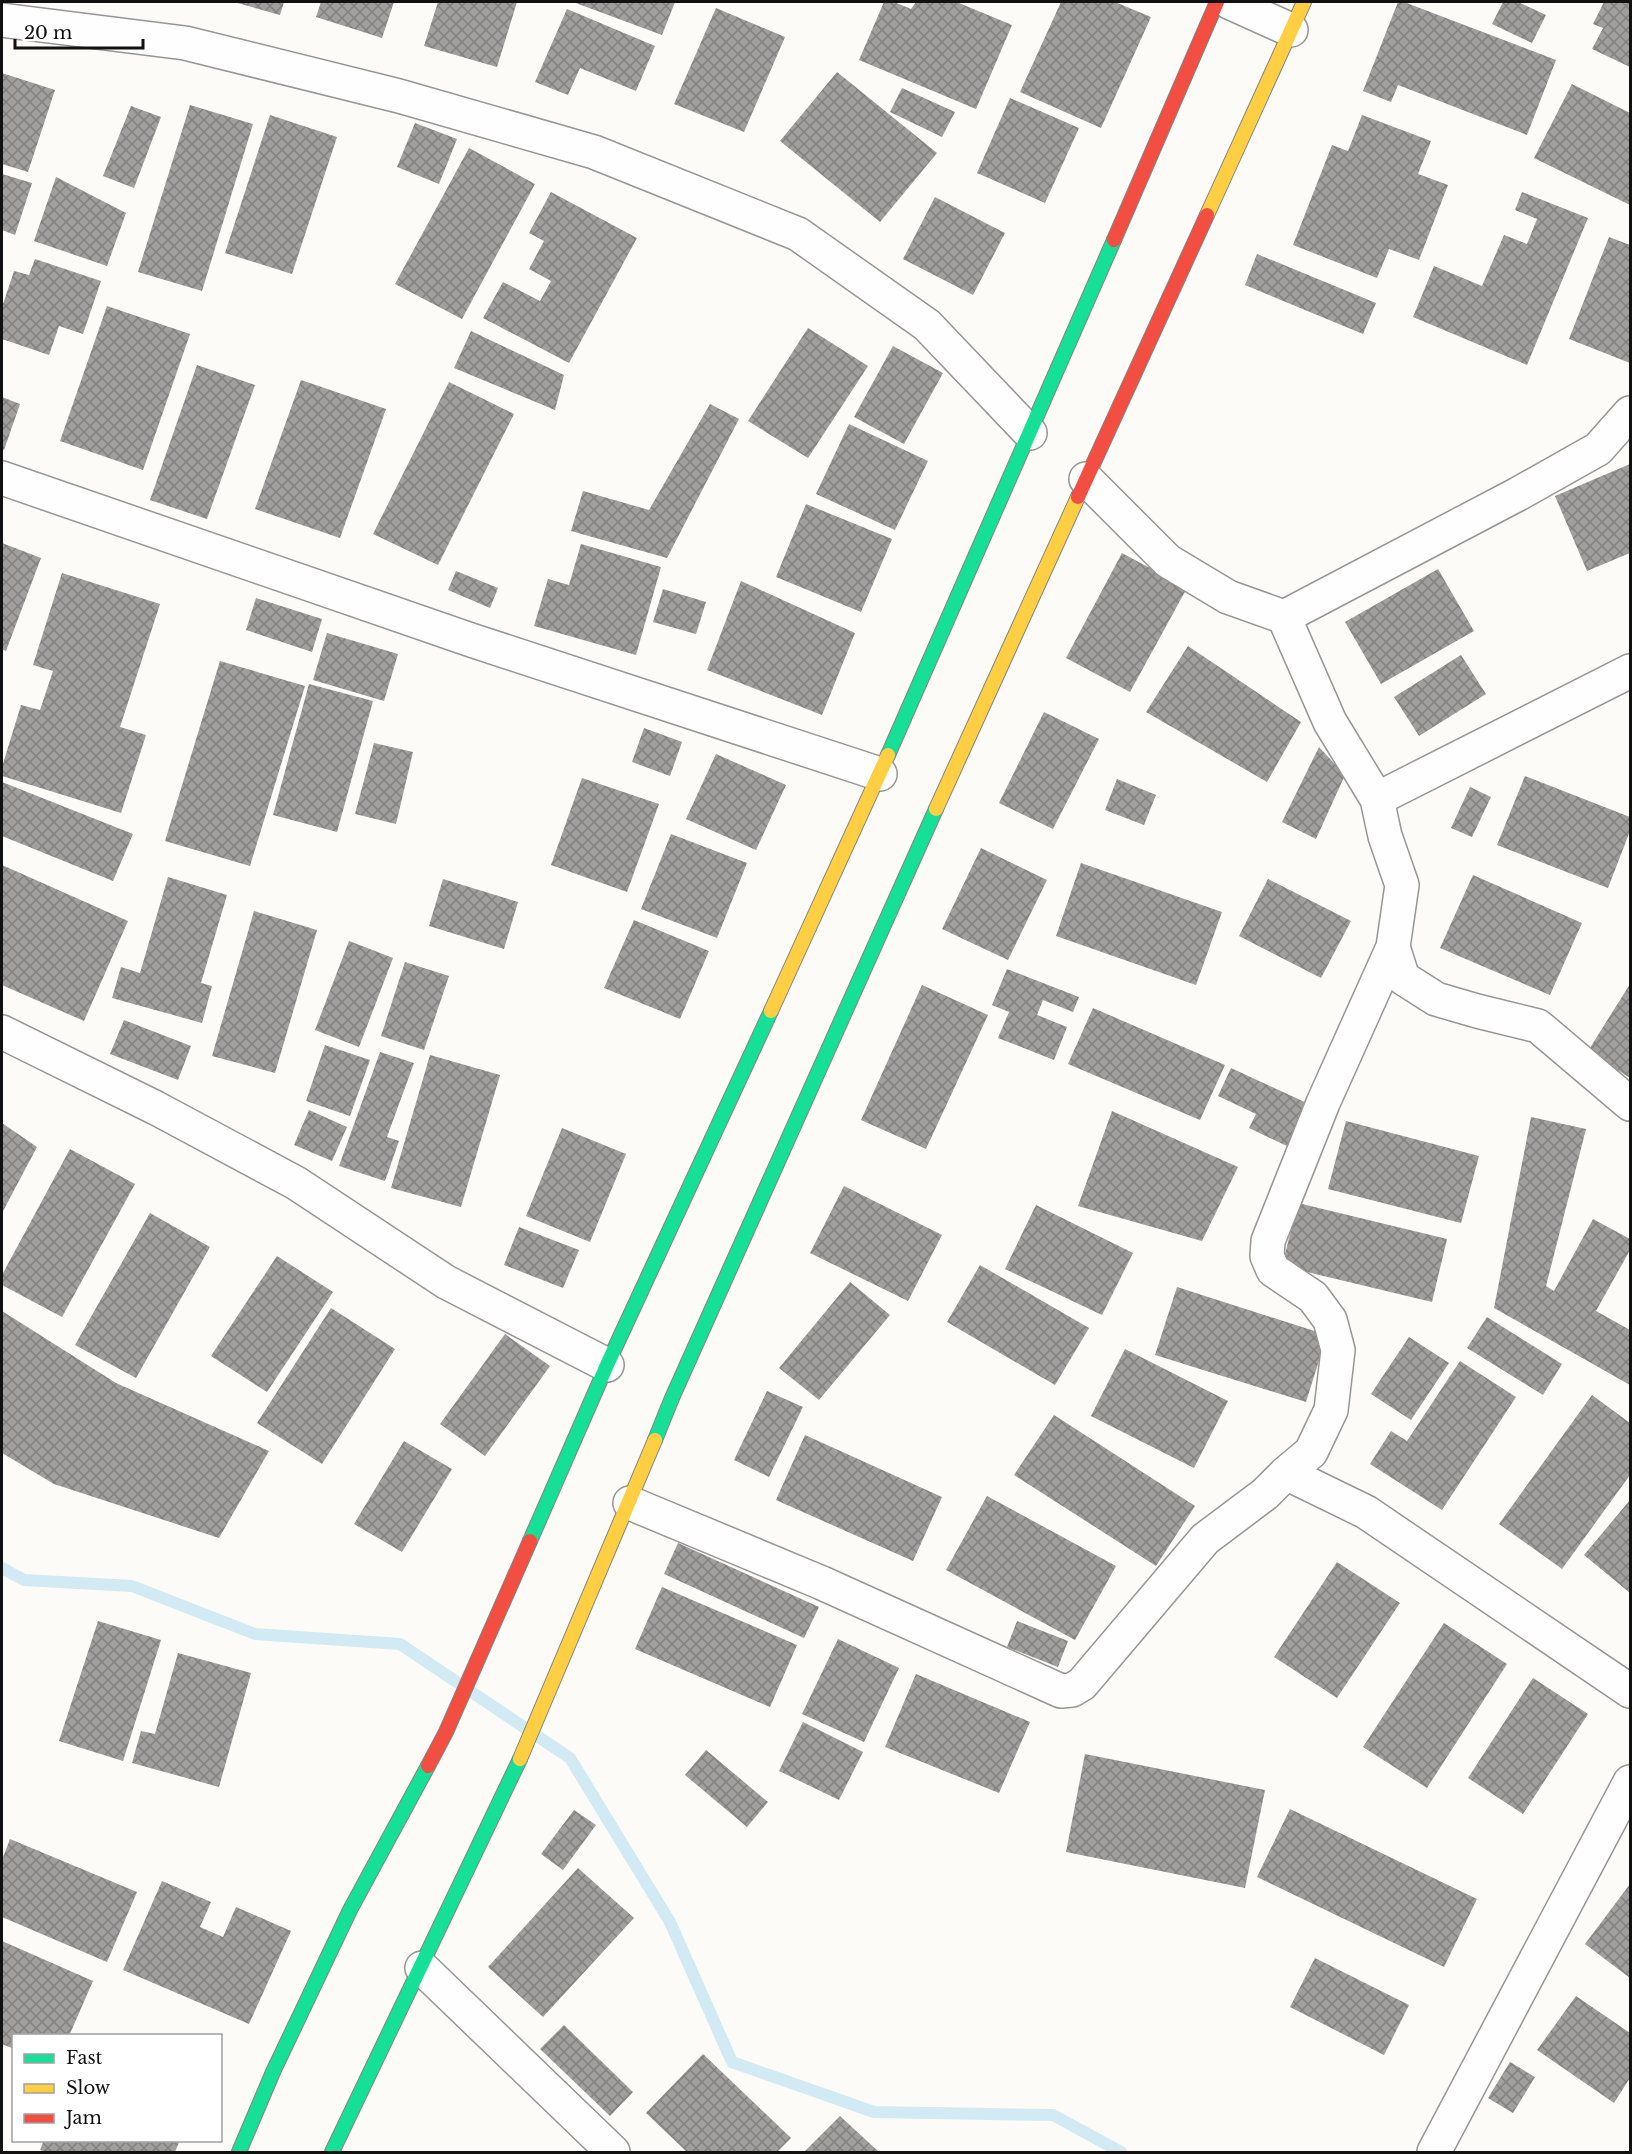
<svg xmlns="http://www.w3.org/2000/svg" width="1632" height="2154" font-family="'Libre Baskerville',serif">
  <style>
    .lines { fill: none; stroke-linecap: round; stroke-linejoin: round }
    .stream { stroke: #d1eaf3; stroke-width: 12 }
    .building { fill: url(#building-cross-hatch) }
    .street-casing { stroke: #979695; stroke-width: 36 }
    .fast-casing { stroke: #848482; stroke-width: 16 }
    .slow-casing { stroke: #848482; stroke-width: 16 }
    .jam-casing { stroke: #848482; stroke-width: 16 }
    .street { stroke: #fffefe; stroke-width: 33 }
    .fast { stroke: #16e098; stroke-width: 14 }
    .slow { stroke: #ffcf43; stroke-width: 14 }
    .jam { stroke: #f24e42; stroke-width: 14 }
  </style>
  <defs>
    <pattern id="building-cross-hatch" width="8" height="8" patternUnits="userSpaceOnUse" patternTransform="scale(1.5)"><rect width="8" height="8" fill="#a09f9d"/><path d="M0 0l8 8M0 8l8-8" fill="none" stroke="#81807f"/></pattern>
  </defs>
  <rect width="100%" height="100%" fill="#fcfbf8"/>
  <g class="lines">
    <path class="stream" d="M2,1568l22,12 108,6 123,48 145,10 170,114 100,164 62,140 142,50 179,3 68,37"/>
  </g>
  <path class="building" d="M234,2h50l-4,13z
    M321,2h73l-12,36 -66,-21z
    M438,2h79l-20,65 -73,-21z
    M573,2h102l-13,33z
    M884,2h10l17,7 5,-7h44l-1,1 53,22 -36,84 -117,-49z
    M1061,2h54l36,15 -50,111 -81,-36z
    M1398,2h6l152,58 -29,75 -129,-50 -7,17 -28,-11z
    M1503,2h15l28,13 -14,28 -40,-19z
    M1604,2h26v65l-38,-18 11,-21 -10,-4z
    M716,8l69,29 -41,95 -70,-28z
    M567,9l88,37 -19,45 -56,-23 -12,27 -33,-13z
    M837,72l100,81 -57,69 -100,-81z
    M2,73l53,17 -27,82 -26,-8z
    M1572,84l58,29v92l-96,-47z
    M902,88l53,24 -13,25 -52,-25z
    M1010,98l69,30 -34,75 -68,-30z
    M190,105l63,19 -51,167 -64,-19z
    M131,106l30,11 -27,71 -31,-12z
    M270,115l67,22 -45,137 -67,-21z
    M1362,115l69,26 -13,33 30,11 -29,75 -30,-11 -12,29 -84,-33 39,-100 16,6z
    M415,123l42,16 -18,45 -42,-17z
    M469,148l66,36 -73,135 -67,-35z
    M2,174l30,9 -17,52 -13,-5z
    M56,177l70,36 -19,53 -73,-25z
    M551,192l86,46 -68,125 -86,-45 20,-36 37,19 11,-20 -22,-12 15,-28 -15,-8z
    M1522,192l66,26 -61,147 -114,-48 21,-51 48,20 22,-51 23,9 10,-25 -22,-9z
    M935,197l70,36 -32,62 -70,-36z
    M1609,237l21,8v118l-61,-24z
    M1257,254l119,49 -13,31 -118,-49z
    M35,259l66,22 -18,53 -24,-8 -10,29 -47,-16v-32l12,-36 15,4z
    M107,306l83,28 -47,136 -83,-29z
    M808,328l60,38 -60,92 -60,-37z
    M471,331l93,44 -9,35 -101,-42z
    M893,346l50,27 -39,71 -50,-27z
    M197,365l58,20 -48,134 -57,-19z
    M301,380l85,29 -46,129 -85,-29z
    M449,382l65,32 -76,151 -65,-31z
    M2,397l18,7 -16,46 -2,-1z
    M710,404l29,15 -72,139 -96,-27 12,-40 66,19z
    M849,424l79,37 -33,69 -79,-36z
    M1630,464v89l-43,18 -32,-75z
    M806,504l86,35 -31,73 -85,-35z
    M2,543l39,15 -35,93 -4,-2z
    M581,544l80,23 -25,88 -102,-29 14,-47 21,6z
    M1122,553l65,35 -57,104 -64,-34z
    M1438,569l36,62 -93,53 -36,-62z
    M456,571l42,17 -8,20 -42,-18z
    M62,573l98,31 -40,123 26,8 -25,78 -119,-37v-9l19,-62 19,5 13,-39 -20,-6z
    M741,581l114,52 -33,82 -115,-45z
    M663,589l43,13 -10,32 -43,-12z
    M256,598l66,21 -10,33 -66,-22z
    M327,633l71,21 -14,47 -71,-21z
    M1188,646l113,76 -34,60 -121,-70z
    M1461,655l25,39 -67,42 -25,-39z
    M220,661l85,25 -55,180 -85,-25z
    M309,684l64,17 -36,131 -64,-17z
    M1044,712l55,27 -46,90 -54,-26z
    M644,728l38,14 -12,34 -38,-14z
    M374,743l39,9 -17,72 -41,-10z
    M1319,747l26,28 -29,64 -34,-17z
    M716,754l70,31 -30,65 -70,-31z
    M1525,776l105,41v14l-22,57 -111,-43z
    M582,778l77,26 -32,88 -76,-27z
    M1117,779l39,16 -12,30 -39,-15z
    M2,782l131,52 -20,47 -111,-45z
    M1470,787l21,10 -19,40 -21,-9z
    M671,834l76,29 -30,75 -76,-29z
    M981,848l66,32 -39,80 -66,-31z
    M1081,863l141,49 -26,73 -140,-49z
    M2,865l126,56 -44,100 -82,-36z
    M1473,875l109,48 -32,72 -110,-47z
    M168,877l59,18 -26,88 11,3 -10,37 -90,-25 9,-31 19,6z
    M443,879l75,23 -14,47 -75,-23z
    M1268,879l83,42 -30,57 -82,-42z
    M254,911l63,19 -42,143 -63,-17z
    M634,920l75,31 -29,68 -76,-31z
    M349,941l44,17 -34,89 -44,-17z
    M405,962l44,14 -25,74 -43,-14z
    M1007,969l72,28 -6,15 -30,-12 -6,15 30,12 -13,33 -56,-22 11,-26 -17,-7z
    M1630,984v94l-42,-27z
    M922,985l66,30 -62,134 -65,-29z
    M1093,1008l132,57 -25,55 -132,-56z
    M124,1020l67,26 -13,34 -68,-26z
    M325,1045l45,15 -20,56 -44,-15z
    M380,1052l34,11 -27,74 12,4 -14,40 -46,-15z
    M430,1055l70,20 -39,132 -70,-19z
    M1231,1068l78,36 -20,43 -40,-19 7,-14 -38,-18z
    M309,1110l38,17 -15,34 -38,-16z
    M1112,1111l126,56 -36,74 -124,-35z
    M1531,1117l55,12 -40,157 8,5 39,-72 37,20v11l-34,61 34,19v55l-136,-77z
    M1346,1121l133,35 -18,67 -133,-34z
    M2,1123l35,24 -35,66z
    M562,1128l64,26 -36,88 -64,-26z
    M70,1149l65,35 -73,133 -60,-32v-10z
    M844,1186l98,49 -34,66 -98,-48z
    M1298,1203l149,36 -15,63 -150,-36z
    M1036,1205l97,48 -31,62 -97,-46z
    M150,1213l60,34 -74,131 -61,-33z
    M519,1227l60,23 -16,38 -59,-23z
    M277,1256l56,36 -66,100 -56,-36z
    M980,1265l109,63 -34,57 -108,-63z
    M850,1282l40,33 -71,85 -40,-32z
    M1177,1287l150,48 -21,67 -151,-47z
    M331,1308l64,41 -73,115 -65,-41z
    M2,1311l114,72 153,68 -50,87 -165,-54 -52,-31z
    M1487,1317l75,47 -19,31 -76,-47z
    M505,1334l45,32 -65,90 -45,-32z
    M1409,1337l40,26 -38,57 -40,-26z
    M1125,1349l103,52 -34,67 -103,-52z
    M1460,1361l56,36 -74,113 -72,-46 21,-33 16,10z
    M767,1391l36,16 -34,70 -35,-17z
    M1592,1395l38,28v52l-68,94 -63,-45z
    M1054,1415l141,91 -39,60 -142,-91z
    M805,1435l137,62 -29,64 -137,-61z
    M404,1441l48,28 -50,83 -48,-28z
    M987,1496l129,70 -41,74 -129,-70z
    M1630,1500v93l-46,-38z
    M678,1543l141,64 -15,31 -140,-64z
    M1337,1562l63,41 -63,95 -63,-41z
    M662,1587l135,58 -27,62 -135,-58z
    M98,1621l63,19 -38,121 -64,-20z
    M1017,1621l51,20 -10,26 -51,-20z
    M1444,1623l63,41 -80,124 -64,-41z
    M838,1639l61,29 -35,74 -62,-28z
    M178,1653l73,20 -32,114 -87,-24 9,-32 14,3z
    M916,1674l114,48 -31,71 -114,-46z
    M1533,1678l55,36 -65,100 -55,-36z
    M803,1722l60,30 -24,48 -60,-29z
    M706,1750l62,52 -21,25 -62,-52z
    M1085,1754l180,36 -20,98 -179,-36z
    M1290,1809l187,90 -33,68 -187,-90z
    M574,1810l22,15 -33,45 -22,-16z
    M10,1839l127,53 -30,70 -105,-45v-57z
    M578,1868l56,50 -91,99 -55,-50z
    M162,1881l49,21 -11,25 23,10 13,-30 55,24 -42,93 -126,-54z
    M1630,1884v94l-45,-34z
    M2,1941l91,40 -24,55h-55v13l-12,-5z
    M1315,1958l94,47 -25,50 -94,-48z
    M1576,1996l54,37v45l-16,25 -77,-53z
    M564,2025l69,67 -23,24 -70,-67z
    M703,2054l88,84 -14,14h-90l-41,-39z
    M1510,2062l25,15 -22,36 -25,-15z
    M840,2116l39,36h-75z
    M44,2140h136l-5,12h-130l-5,-2z"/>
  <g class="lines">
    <defs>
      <path id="street" d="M1229,2l62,28
        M2,20l183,23 214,53 195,56 204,82 129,91 103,108
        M2,478l469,162 409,134
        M1086,479l82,82 60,36 56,20 234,-123 80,-45 32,-36
        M1284,617l46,105 47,77 8,37 17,49 -9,62 10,31 33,21 41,12 61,15 92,78
        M1377,799l253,-128
        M2,1032l154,76 140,75 150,99 161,83
        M1286,1473l80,39 264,179
        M630,1503l192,80 239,108 11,-1 10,-6 123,-145 60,-45 21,-21 25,-21 20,-42 7,-60 -8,-30 -17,-23 -40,-27 -6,-14 1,-15 55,-138 70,-156
        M422,1968l191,184
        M1434,2152l196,-370"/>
      <path id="fast" d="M888,755l226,-515
        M655,1440l17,-42 264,-589
        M530,1541l77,-176 164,-354
        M239,2152l34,-80 77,-162 78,-144
        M332,2152l188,-393"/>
      <path id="slow" d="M1207,215l97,-213
        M936,809l142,-312
        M771,1011l117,-256
        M520,1759l135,-319"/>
      <path id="jam" d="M1114,240l103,-238
        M1078,497l129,-282
        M428,1766l18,-34 84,-191"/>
    </defs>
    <use href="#street" class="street-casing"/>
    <use href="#fast" class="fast-casing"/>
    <use href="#slow" class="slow-casing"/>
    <use href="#jam" class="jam-casing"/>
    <use href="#street" class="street"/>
    <use href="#fast" class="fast"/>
    <use href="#slow" class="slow"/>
    <use href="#jam" class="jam"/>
  </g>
  <rect width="1632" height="2154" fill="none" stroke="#111111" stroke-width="6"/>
  <rect x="12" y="2034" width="210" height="108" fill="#ffffff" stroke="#a0a0a0" stroke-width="1.5"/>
  <rect x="24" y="2054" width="30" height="9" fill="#16e098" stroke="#a0a0a0" stroke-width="1.5"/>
  <text x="66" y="2064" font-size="18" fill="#111111">Fast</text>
  <rect x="24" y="2084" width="30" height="9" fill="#ffcf43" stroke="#a0a0a0" stroke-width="1.5"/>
  <text x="66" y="2094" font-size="18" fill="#111111">Slow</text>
  <rect x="24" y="2114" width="30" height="9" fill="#f24e42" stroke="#a0a0a0" stroke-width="1.5"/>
  <text x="66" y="2124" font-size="18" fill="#111111">Jam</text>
  <path d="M15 39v9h128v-9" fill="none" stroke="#111111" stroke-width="3"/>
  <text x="24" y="39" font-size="18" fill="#111111" stroke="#ffffff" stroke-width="4.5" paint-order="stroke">20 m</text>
</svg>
